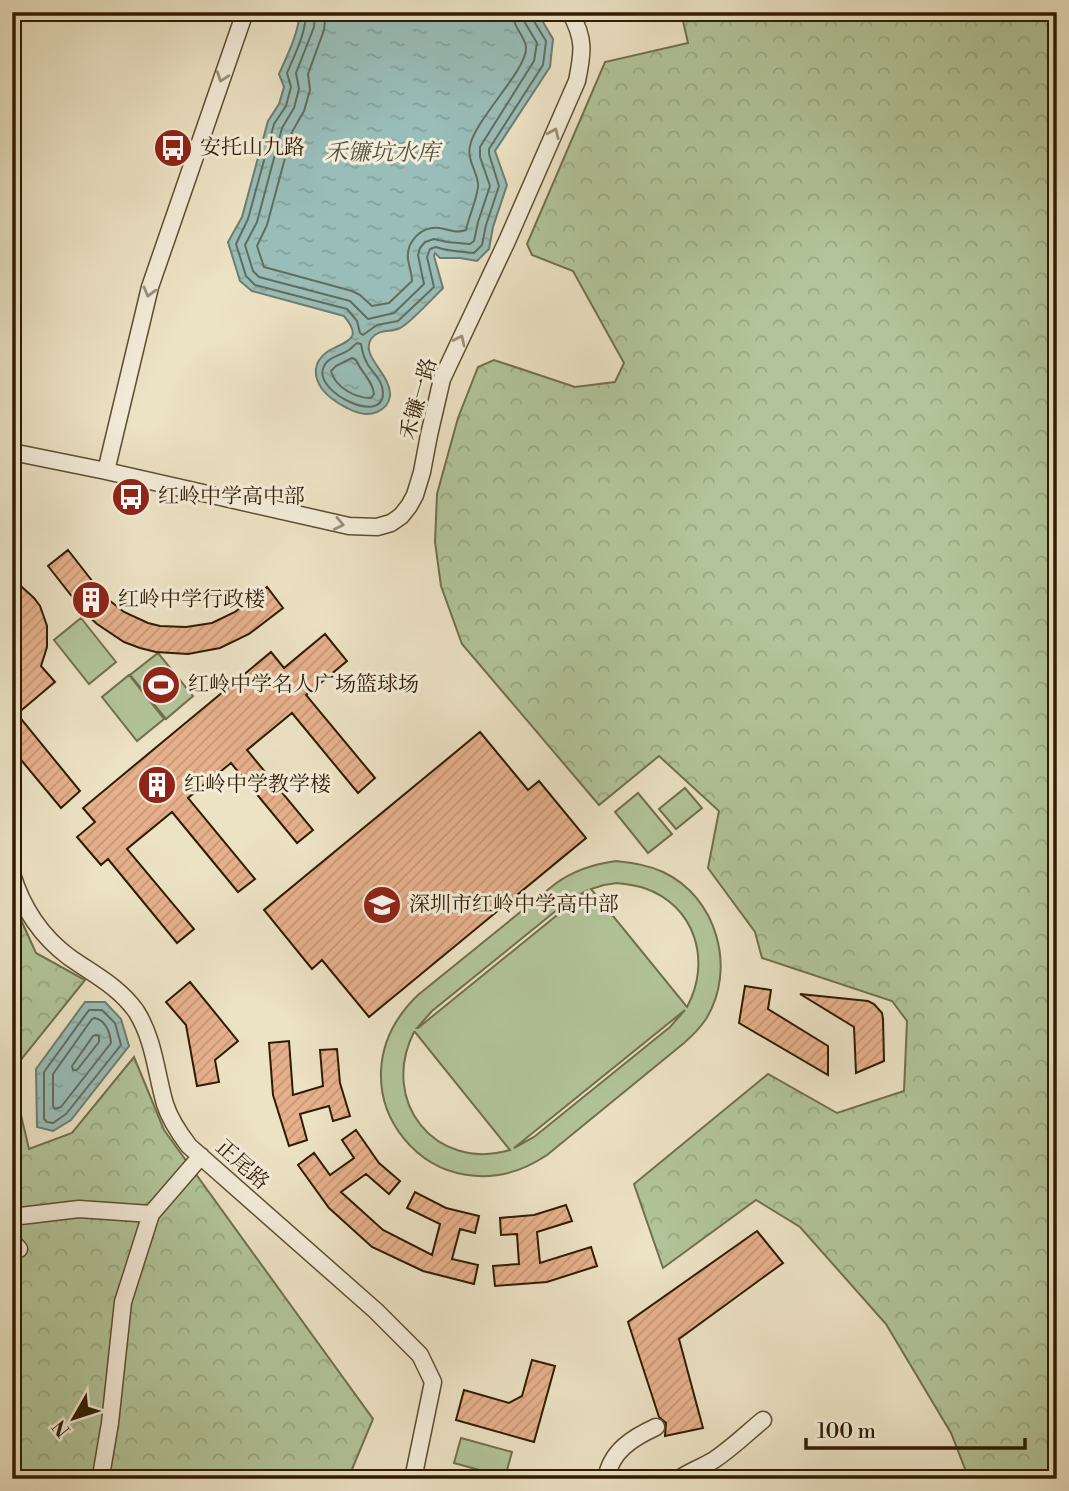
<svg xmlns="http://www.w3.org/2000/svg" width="1069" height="1491" font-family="'Libre Bodoni','Noto Serif SC',serif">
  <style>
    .forest { fill: url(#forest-crowns); stroke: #70704c; stroke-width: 2 }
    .pitch { fill: #b2c499; stroke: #70704c; stroke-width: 2; fill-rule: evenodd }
    .water { fill: url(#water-ripples); stroke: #6f7d6e; stroke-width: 2 }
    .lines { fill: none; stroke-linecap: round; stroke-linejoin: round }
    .shore { stroke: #646c5c; stroke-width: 2 }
    .building { fill: url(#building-hatch); stroke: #2f1c00; stroke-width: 2 }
    .minor-casing { stroke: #5e4e31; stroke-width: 19 }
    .minor { stroke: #f3ecd9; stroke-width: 16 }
    .oneway { stroke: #9b8e77 }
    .labels { text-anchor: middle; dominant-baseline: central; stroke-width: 6; stroke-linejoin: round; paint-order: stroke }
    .poi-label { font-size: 21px; fill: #2f1c00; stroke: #f3ecd9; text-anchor: start }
    .street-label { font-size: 21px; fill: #2f1c00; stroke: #f3ecd9 }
    .water-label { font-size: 23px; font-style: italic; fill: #545440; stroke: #f3ecd9 }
  </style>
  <defs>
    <pattern id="forest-crowns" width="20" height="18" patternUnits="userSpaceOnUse" patternTransform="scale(1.75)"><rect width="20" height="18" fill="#b2c499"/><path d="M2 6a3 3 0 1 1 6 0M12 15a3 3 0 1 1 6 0" fill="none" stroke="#99a882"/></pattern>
    <pattern id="water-ripples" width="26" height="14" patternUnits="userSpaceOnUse" patternTransform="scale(1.75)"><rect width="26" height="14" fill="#99bdb8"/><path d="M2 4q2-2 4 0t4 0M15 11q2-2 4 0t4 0" fill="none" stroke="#84a29c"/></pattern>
    <pattern id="building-hatch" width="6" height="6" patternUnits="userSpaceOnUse" patternTransform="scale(1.75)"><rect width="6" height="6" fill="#e6b08c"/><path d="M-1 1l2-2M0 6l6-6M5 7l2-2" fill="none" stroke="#c69777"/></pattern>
  </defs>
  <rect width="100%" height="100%" fill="#ece2c4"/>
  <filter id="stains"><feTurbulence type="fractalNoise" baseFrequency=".00286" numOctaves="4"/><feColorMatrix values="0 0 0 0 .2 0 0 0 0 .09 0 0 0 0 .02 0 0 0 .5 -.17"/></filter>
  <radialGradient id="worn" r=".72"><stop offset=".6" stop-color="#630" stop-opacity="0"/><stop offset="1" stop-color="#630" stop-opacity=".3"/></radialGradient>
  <path class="forest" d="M681,12h376v1467h-88l-18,-46 -65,-109 -86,-97 -44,-27 -93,68 -29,-84 134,-110 69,39 67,-22 3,-70 -15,-20 -130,-43 -7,-26 -47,-64 11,-57 -60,-55 -60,49 -137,-161 -21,-58 -6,-44 2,-48 21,-76 20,-51 16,-7 81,27 40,-5 9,-19 -51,-92 -41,-16 -5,-11 78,-182 83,-19z
    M12,900l24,53 49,27 -73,91z
    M134,1057l30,73 209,289 -25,60h-336v-402l17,72 43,-16z"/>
  <path class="pitch" d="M81,618l35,44 -27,22 -35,-44z
    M158,653l35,43 -27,23 -36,-44z
    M129,675l35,44 -27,22 -35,-44z
    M685,788l17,20 -26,21 -17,-20z
    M638,793l34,41 -24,19 -33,-41z
    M616,861c17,2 32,4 47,11 54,25 74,97 43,147 -6,9 -14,17 -22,24l-137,112c-112,75 -227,-66 -129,-160l137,-111c19,-14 38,-20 61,-23zM617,883c9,1 19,2 27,5 51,17 68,73 43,119l-96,-118 13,-4zM588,890l-170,138h-1l15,-17 136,-110zM685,1010l-15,17 -136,110 -20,11zM414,1032h1l95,118c-75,22 -131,-49 -96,-118z
    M461,1438l51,14 -7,25 -51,-14z"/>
  <path class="water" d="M300,12h237l16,27 -3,28 -55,84 12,34 -14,42 -4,22 -12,12 -17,-3h-20l-5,-5 -1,3 9,32c-8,8 -35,37 -43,40 -10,5 -21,0 -29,11 -11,17 21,36 19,57 -1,8 -6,13 -13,16 -10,4 -21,1 -30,-4 -10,-5 -18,-10 -25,-19 -9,-13 -9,-27 5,-37 17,-11 38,-11 17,-36l-92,-25 -12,-10 -12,-39 14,-25 26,-96 11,-17 5,-17 -5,-13c9,-20 19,-40 21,-62z
    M85,1002h20l16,17 8,27 -58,74 -18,11 -16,-4 -1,-58z"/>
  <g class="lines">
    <path class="shore" d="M306,12c0,21 -11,42 -19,61l4,14 -5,19 -12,18 -26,95 -12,25 10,32 9,9 92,24 10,12 3,12 3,2 14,-10 21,-4 36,-34 -7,-30 3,-8 6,-2c13,5 24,4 38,6l8,-8 4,-20 13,-39 -10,-32v-5l54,-84 3,-24 -14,-23 -1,-6
      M315,12l-1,15 -18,46 3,16 -5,19 -12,20 -25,94 -12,23 8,26 6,6 91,24 18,18 26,-6 30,-29 -6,-29 2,-7 5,-6 9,-3 13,3 23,2 4,-3 4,-19 12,-36 -10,-29v-10l54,-86 3,-18 -13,-22 -1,-9
      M326,12l-2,18 -16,44 2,16 -6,21 -12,21 -25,93 -10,21 7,21 88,24 8,4 12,11 17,-3 23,-22c0,-7 -3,-14 -4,-22 -2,-17 13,-33 31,-31 11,1 15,6 27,2 2,-11 14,-39 12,-47 -2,-13 -11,-24 -8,-37 5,-27 58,-77 56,-99 -1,-11 -13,-19 -14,-35
      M357,343l4,1c1,7 3,14 7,21 6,9 15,16 15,28 0,33 -68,-1 -60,-24 3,-12 17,-13 26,-19 3,-2 5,-5 8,-7z
      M352,358l4,2c5,12 17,21 18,34l-3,4c-16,0 -36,-11 -40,-27l5,-5z
      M89,1010h13l13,13 6,22 -55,69 -13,9 -6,-1 -3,-3v-47z
      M95,1018c11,3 15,15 16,25l-50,64 -6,2 -2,-3v-32l39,-55z
      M96,1035l3,1v6l-22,28h-4l-1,-4 21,-30z"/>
  </g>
  <path class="building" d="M68,550l36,46 20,16 24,11 12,3 26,1 26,-4 23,-11 32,-25 16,21 -34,26 -29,14 -32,6 -32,-2 -16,-4 -16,-6 -27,-18 -12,-11 -37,-47z
    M12,578l22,20 6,8 7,20v21l-6,19 14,16 -38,32 63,77 -19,17 -49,-59z
    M325,634l22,27 -41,34 69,83 -17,15 -66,-80 -45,37 66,80 -16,13 -66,-80 -43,35 67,81 -17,13 -66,-80 -45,37 67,80 -17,14 -69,-84 -7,6 -24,-28 18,-15 -12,-14 188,-156 13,16z
    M480,732l48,58 11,-9 47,57 -217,179 -47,-57 -10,9 -48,-59z
    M190,982l48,59 -23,19 4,22 -22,4 -11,-61 -20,-23z
    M745,986l26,4 -3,19 60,37v29l-89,-52z
    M800,994l68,7 6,3 8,9 1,6 1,42 -28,12 -2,-46z
    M289,1041l4,54 30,-9 -3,-36 17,-1 3,34 10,33 -17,5 -4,-15 -29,8 7,26 -18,6 -16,-51 -4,-52z
    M356,1130l23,33 21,18 -11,13 -23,-20 -25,18 42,38 49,25 8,-31 -33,-16 8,-16 31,16 33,8 -4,17 -15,-4 -8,30 26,6 -4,19 -51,-13 -51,-24 -43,-39 -31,-43 16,-12 16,22 24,-17 -12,-18z
    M566,1205l6,16 -35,11 3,31 51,-16 6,19 -50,16 -52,4 -2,-20 26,-2 -2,-30 -16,1 -1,-17 34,-3z
    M757,1231l26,32 -104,76 24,89 -38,8 1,-13 -7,-6 -31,-95z
    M532,1360l23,6 -21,76 -78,-22 8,-30 45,13 13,-7z"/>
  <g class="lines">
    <defs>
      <path id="minor" d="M12,452l94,19 243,55 28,1 14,-4 10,-7 8,-10 6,-11 7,-23 7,-37 13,-56 65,-138 70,-160c6,-29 8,-42 -7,-69
        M106,471l44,-184 95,-275
        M12,874c10,33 29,62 57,83 24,17 49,29 67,54 18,28 20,62 29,93 5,16 14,29 24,42l187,165 44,44 13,27 -20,97
        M12,1217l67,-8 72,5
        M12,1242l7,7
        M99,1479l3,-9 8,-47 13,-121 28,-88 50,-58
        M606,1479c5,-28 26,-41 50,-52
        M679,1479c11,-8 24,-12 35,-19 18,-12 33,-27 49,-40"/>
    </defs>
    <use href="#minor" class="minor-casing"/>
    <use href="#minor" class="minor"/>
  </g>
  <defs><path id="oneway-chevron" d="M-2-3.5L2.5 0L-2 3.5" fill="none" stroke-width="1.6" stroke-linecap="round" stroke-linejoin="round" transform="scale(1.75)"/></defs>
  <g class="oneway">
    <use href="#oneway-chevron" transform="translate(222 77) rotate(109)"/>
    <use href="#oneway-chevron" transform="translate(554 133) rotate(-66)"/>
    <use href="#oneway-chevron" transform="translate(149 292) rotate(105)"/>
    <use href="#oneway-chevron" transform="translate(460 340) rotate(-65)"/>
    <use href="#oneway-chevron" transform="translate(339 524) rotate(12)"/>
  </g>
  <defs>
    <symbol id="bus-disc" viewBox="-11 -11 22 22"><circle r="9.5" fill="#8f2418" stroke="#f3ecd9"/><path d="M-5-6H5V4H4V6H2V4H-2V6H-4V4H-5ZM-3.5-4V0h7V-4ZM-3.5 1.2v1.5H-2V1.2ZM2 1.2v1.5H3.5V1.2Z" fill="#fff"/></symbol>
    <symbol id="building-disc" viewBox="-11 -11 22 22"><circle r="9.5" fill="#8f2418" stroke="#f3ecd9"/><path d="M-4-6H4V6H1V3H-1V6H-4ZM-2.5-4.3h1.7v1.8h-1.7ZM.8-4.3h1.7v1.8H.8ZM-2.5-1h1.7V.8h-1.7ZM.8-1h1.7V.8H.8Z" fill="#fff"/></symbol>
    <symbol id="stadium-disc" viewBox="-11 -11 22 22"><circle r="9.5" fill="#8f2418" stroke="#f3ecd9"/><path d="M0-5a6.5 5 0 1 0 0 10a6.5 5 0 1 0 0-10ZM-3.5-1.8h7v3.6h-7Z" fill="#fff"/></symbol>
    <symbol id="school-disc" viewBox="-11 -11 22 22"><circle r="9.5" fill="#8f2418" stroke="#f3ecd9"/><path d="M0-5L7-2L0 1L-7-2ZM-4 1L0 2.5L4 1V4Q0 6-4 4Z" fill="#fff"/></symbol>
  </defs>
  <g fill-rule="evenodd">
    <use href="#bus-disc" x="151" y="126" width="44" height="44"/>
    <use href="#bus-disc" x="109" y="475" width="44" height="44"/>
    <use href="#building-disc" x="69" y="578" width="44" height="44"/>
    <use href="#stadium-disc" x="139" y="663" width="44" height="44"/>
    <use href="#building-disc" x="135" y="763" width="44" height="44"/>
    <use href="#school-disc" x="360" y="883" width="44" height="44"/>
  </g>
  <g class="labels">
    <g class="poi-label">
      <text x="200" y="148">安托山九路</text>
      <text x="158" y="497">红岭中学高中部</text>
      <text x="118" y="600">红岭中学行政楼</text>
      <text x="188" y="685">红岭中学名人广场篮球场</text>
      <text x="184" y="785">红岭中学教学楼</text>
      <text x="409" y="905">深圳市红岭中学高中部</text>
    </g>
    <g class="street-label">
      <text transform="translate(419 399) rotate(-74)">禾镰一路</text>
      <text transform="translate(242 1165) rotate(42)">正尾路</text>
    </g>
    <g class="water-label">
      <text x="382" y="153">禾镰坑水库</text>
    </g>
  </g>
  <rect width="1069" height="1491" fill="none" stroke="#ece2c4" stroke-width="42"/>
  <rect x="14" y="14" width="1041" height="1463" fill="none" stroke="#2f1c00" stroke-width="3.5"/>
  <rect x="21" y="21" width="1027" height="1449" fill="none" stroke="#2f1c00" stroke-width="2"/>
  <g transform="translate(74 1418) rotate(231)" stroke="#f3ecd9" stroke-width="5" paint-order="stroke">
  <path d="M0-5L12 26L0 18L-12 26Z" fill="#2f1c00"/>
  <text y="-10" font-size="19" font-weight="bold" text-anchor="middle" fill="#2f1c00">N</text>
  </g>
  <path d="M806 1438v10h219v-10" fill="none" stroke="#2f1c00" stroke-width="3.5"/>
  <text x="817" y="1438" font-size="21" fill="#2f1c00" stroke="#f3ecd9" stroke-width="5" paint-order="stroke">100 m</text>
  <rect width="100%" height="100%" filter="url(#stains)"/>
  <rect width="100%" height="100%" fill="url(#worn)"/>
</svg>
